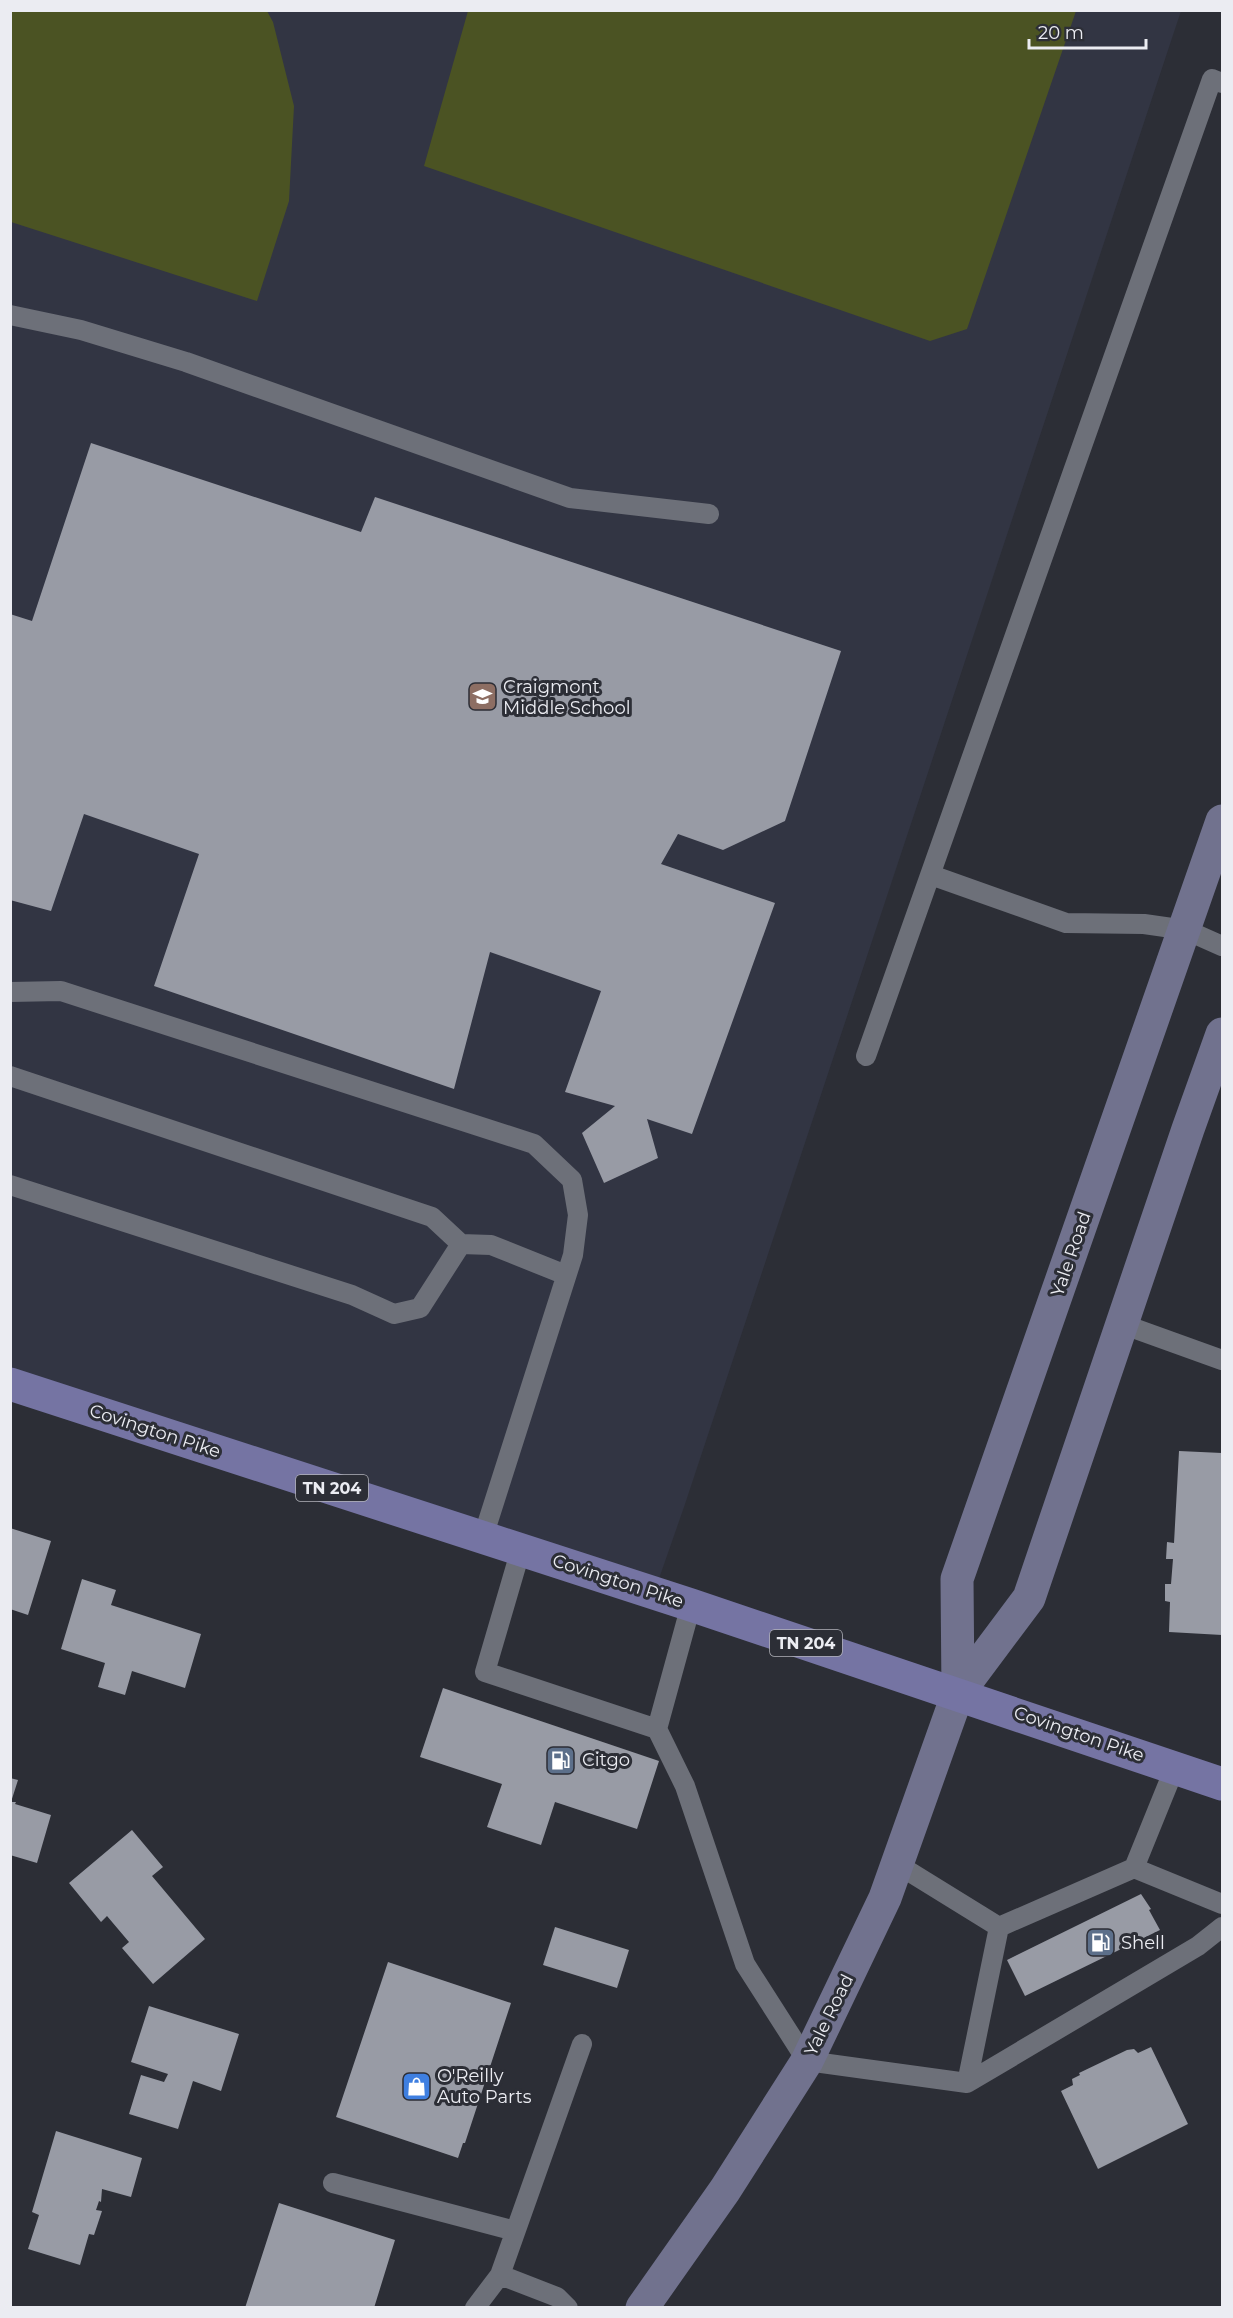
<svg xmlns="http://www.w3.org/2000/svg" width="1233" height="2318" font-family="Montserrat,sans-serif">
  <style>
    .built { fill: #323543 }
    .green { fill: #4b5323 }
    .building { fill: #989ba5 }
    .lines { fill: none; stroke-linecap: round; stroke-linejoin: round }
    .lane { stroke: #6d7079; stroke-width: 20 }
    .secondary { stroke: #71728e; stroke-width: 33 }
    .primary { stroke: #7574a3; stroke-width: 33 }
    .labels { text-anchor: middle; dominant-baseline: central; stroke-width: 6; stroke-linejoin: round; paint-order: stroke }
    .shield { fill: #2c2e36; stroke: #b2b3ba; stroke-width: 1.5 }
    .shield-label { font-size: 16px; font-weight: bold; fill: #ebecf2 }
    .poi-label { font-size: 18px; fill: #ebecf2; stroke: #2c2e36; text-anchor: start }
    .street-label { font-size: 18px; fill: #ebecf2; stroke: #2c2e36 }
  </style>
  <rect width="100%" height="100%" fill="#2c2e36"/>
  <path class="built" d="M11,11h1170l-497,1496 -30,86 -643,-209z"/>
  <path class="green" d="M11,10l256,1 6,11 21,84 -5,95 -32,100 -246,-79z
    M468,11v-1l608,1 -109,318 -37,12 -506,-175z"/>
  <path class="building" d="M91,443l270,89 14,-35 466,154 -56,170 -62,29 -45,-16 -17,30 114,39 -83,231 -45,-15 11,39 -54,25 -22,-50 33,-27 -50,-14 36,-101 -111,-39 -36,137 -300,-103 45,-132 -115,-40 -33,97 -41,-11v-286l22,7z
    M1179,1451l43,2v182l-53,-3 1,-30 -5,-1v-17h6l2,-25h-7l1,-17 7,1z
    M10,1528l41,13 -23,74 -18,-6z
    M82,1579l34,11 -5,15 90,29 -16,54 -53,-17 -7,24 -27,-8 7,-24 -44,-14z
    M443,1688l216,73 -22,68 -82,-27 -14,43 -54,-18 15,-43 -82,-27z
    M10,1778l8,2 -7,22h5l-1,2 36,11 -14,48 -27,-8z
    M132,1830l31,37 -11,9 53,63 -52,45 -31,-36 7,-6 -22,-26 -6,6 -32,-39z
    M1141,1894l10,15 -2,1 11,20 -135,66 -18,-36z
    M555,1927l74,23 -12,38 -74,-23z
    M388,1962l123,41 -46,140h-2l-5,15 -122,-41z
    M149,2006l90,28 -18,57 -28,-10 -15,48 -49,-15 12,-39 23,7 4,-8 -37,-12z
    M1151,2047l37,77 -90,45 -37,-78 12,-6 -1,-6 8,-4 -1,-2 48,-23 7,-1 4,4z
    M56,2131l86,27 -11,39 -29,-8 -1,13 -2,-1 -3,9 6,1 -8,24 -5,-1 -9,31 -52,-16 11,-34 -7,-3z
    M279,2203l116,37 -21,68h-129z"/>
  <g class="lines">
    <path class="lane" d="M10,315l71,15 105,32 384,136 139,16
      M931,875l135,48 78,1 42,6 36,16
      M10,992l51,-1 473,153 38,36 6,35 -5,40 -90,282
      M866,1056l346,-977 10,4
      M10,1076l422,141 29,27
      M10,1185l342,110 42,19 26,-6 41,-64 30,1 75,30
      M1122,1324l100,36
      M521,1549l-36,123 172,57 28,57 60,178 62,97 160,22 231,-137 24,-19
      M657,1729l34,-124
      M897,1864l102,63 -32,156
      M1134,1868l88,36
      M999,1927l135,-59 41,-101
      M333,2183l182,48
      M500,2275l57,22 11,11
      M475,2308l25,-33 82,-231"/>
    <path class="secondary" d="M958,1693l-1,-114 265,-758
      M642,2308l83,-118 82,-129 78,-163 73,-205 71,-95 159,-469 34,-95"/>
    <path class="primary" d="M10,1384l681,221 531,179"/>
  </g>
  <defs>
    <symbol id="school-square" viewBox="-11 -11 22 22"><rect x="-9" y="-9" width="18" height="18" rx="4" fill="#8d6e63" stroke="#2c2e36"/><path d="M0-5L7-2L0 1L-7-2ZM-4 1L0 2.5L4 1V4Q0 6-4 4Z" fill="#fff"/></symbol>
    <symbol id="fuel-square" viewBox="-11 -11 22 22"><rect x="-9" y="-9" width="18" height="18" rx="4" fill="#5c6f8a" stroke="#2c2e36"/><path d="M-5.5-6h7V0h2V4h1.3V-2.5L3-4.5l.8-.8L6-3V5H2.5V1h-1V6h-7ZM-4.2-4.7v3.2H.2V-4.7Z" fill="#fff"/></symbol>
    <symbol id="shop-square" viewBox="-11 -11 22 22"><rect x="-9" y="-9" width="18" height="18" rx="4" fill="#3f7fe0" stroke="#2c2e36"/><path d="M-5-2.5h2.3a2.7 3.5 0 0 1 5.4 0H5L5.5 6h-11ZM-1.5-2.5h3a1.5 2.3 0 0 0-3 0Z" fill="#fff"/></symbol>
  </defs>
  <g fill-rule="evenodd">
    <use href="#school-square" x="466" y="680" width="33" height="33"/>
    <use href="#fuel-square" x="544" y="1744" width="33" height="33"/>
    <use href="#fuel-square" x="1084" y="1926" width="33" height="33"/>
    <use href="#shop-square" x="400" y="2070" width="33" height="33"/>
  </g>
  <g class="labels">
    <g class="shield">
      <rect x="296" y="1475" width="72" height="26" rx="4.5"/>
      <rect x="770" y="1630" width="72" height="26" rx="4.5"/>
    </g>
    <g class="shield-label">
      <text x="332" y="1488">TN 204</text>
      <text x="806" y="1643">TN 204</text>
    </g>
    <g class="poi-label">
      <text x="503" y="687">Craigmont<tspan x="503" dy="21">Middle School</tspan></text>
      <text x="582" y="1760">Citgo</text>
      <text x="1121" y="1943">Shell</text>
      <text x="437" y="2076">O'Reilly<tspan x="437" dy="21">Auto Parts</tspan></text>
    </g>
    <g class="street-label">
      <text transform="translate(1071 1254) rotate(-71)">Yale Road</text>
      <text transform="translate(155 1431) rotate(18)">Covington Pike</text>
      <text transform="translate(618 1581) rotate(18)">Covington Pike</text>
      <text transform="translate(1079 1734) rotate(19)">Covington Pike</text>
      <text transform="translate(829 2015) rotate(-64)">Yale Road</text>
    </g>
  </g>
  <rect width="1233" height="2318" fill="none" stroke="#ebecf2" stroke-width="24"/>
  <path d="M1029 39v9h117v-9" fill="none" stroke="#ebecf2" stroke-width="3"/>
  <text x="1038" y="39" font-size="18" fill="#ebecf2" stroke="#2c2e36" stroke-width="4.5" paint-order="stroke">20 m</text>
</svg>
